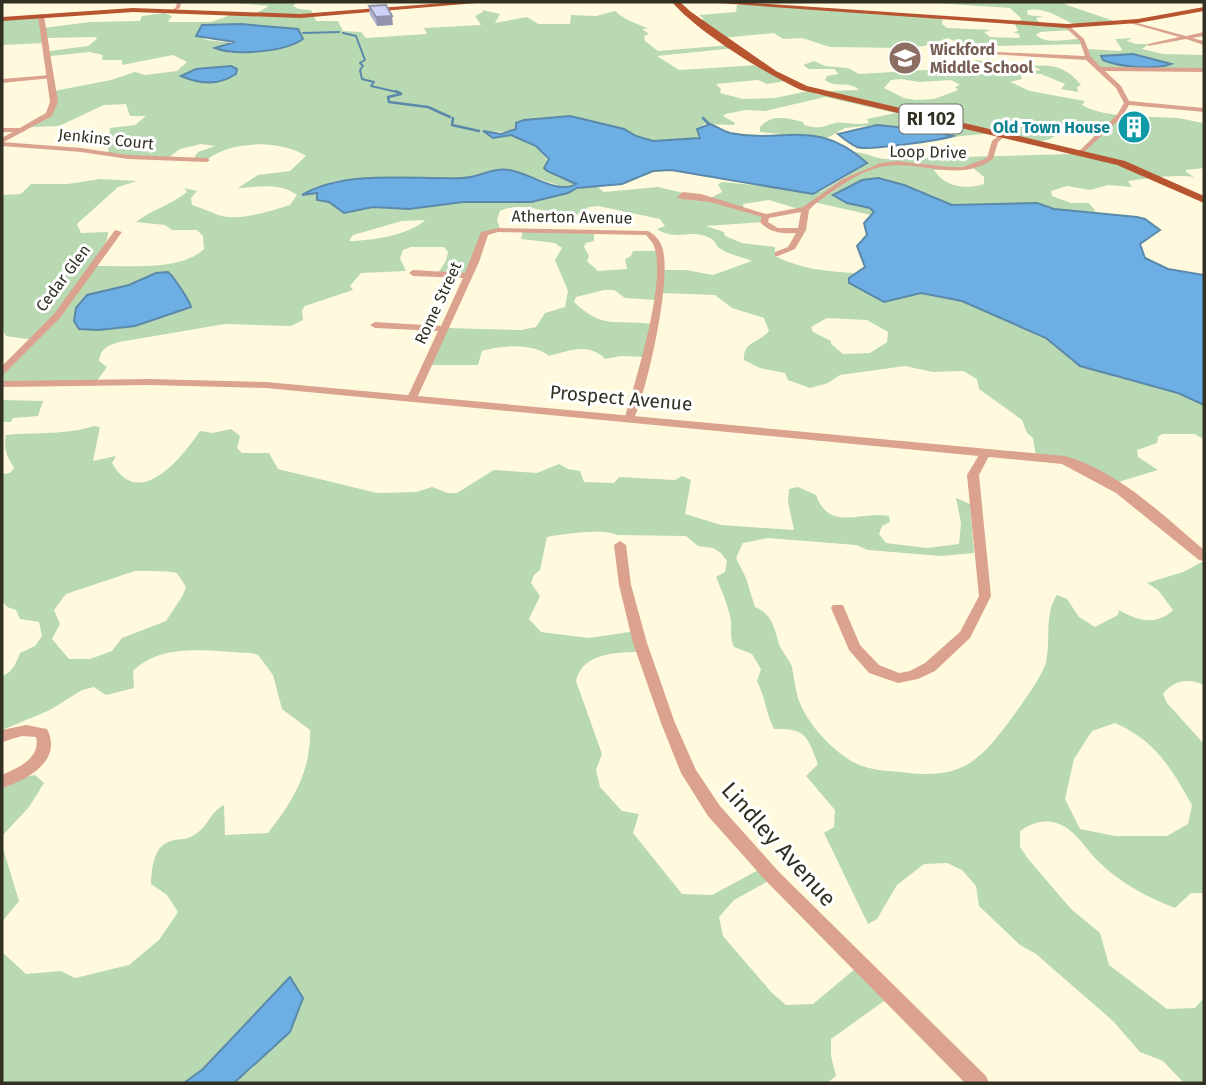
<svg xmlns="http://www.w3.org/2000/svg" width="1206" height="1085" font-family="'Fira Sans',sans-serif">
  <style>
    .green { fill: #b8d9b2; fill-rule: evenodd }
    .water { fill: #6dafe4; stroke: #5b89aa; stroke-width: 2 }
    .lines { fill: none; stroke-linecap: round; stroke-linejoin: round }
    .stream-far1 { stroke: #5b89aa; stroke-width: 2 }
    .stream { stroke: #5b89aa; stroke-width: 2.5 }
    .minor { fill: #dba38f; fill-rule: evenodd }
    .tertiary { fill: #dba38f; fill-rule: evenodd }
    .primary { fill: #b85531; fill-rule: evenodd }
    .wall { fill: #b3b5d3 }
    .shaded-wall { fill: #9293ac }
    .building { fill: #d0d2f5; stroke: #9293ac; stroke-width: 2 }
    .labels { text-anchor: middle; dominant-baseline: central; stroke-width: 6; stroke-linejoin: round; paint-order: stroke }
    .far-education-label { font-size: 16px; font-weight: bold; fill: #785e54; stroke: #fff; text-anchor: start }
    .far-culture-label { font-size: 16px; font-weight: bold; fill: #0d838f; stroke: #fff; text-anchor: end }
    .far-street-label { font-size: 16px; fill: #323022; stroke: #fff }
    .shield { fill: #fff; stroke: #706e64; stroke-width: 2 }
    .shield-label { font-size: 18px; font-weight: bold; fill: #323022 }
    .street-label { font-size: 19px; fill: #323022; stroke: #fff }
    .near-street-label { font-size: 23px; fill: #323022; stroke: #fff }
  </style>
  <rect width="100%" height="100%" fill="#fffadd"/>
  <path class="green" d="M227,2h70l-4,4 6,3 12,1 5,11h22l5,10 18,1 5,6 61,-4 -3,-6 57,-3 -6,-9 8,-4 -1,-2 18,4 -5,9 32,-6 11,7h32l1,-9 25,1 19,-5c14,12 19,10 33,18h-6l7,5 -5,2 1,5 13,10 73,-6 4,3 -78,8 22,14 80,-5 26,16 -18,3 -9,-4 -42,4 5,5 -1,4 23,6 32,-1 33,-7 11,4 12,-4 28,-1c-10,-10 -23,-1 -34,-10l2,-4 12,-2 -5,-5h-25l-6,-4 11,-4 11,5 23,2 11,6 84,-5 7,5 23,-2 4,-8 -2,-4 36,4 5,2 -4,3 10,3 19,-2 -9,-4c22,-2 35,2 49,19l-4,2 1,5 -17,-3 4,-5 -24,-10h-21l2,5 -12,3 20,9 55,10 -3,4c25,14 68,11 95,13 9,1 18,4 27,5v45l-18,2v2l8,5c-19,-3 -47,1 -66,4l4,6 -24,-2 -18,5 -23,-4 -16,5 1,5 19,7h18l7,9 -42,-3 -17,-6 -85,2 -48,-20 -26,-7 -16,2 -24,12 32,16 4,4 -3,3 -57,-13 -12,8 -33,-10 -26,4 1,8 21,5 -1,5 -58,4 18,6 1,4 17,7 33,4v9c23,12 52,16 81,17l13,21 15,8 37,-9 41,8 84,37 16,11 9,11 44,17 63,16 26,12v34l-10,-5h-32l-4,3 -1,6 -20,7 1,7 20,13 -43,13 -16,-9 -63,-18 -3,-18 -6,-5 -5,-13 -43,-31 -2,-10 -14,-8 -30,1 -28,-6 -65,9 -12,8 -18,5 -22,-8 -3,-7 -25,-5 -16,-8c-1,-19 15,-17 25,-29l-5,-13 -32,-10 -17,-13 -53,-2 -6,7 -31,-2 -11,-8h-10l-28,7 -2,5c29,28 42,17 78,22l-8,33 -23,-1 -16,3c-16,-17 -37,-8 -56,-3 -15,-13 -49,-11 -67,-5l-4,14h-49l16,-37 76,2 15,-3 9,-14 20,-6 3,-16 -13,-31 7,-12 -7,-5 -34,-4 2,-9 71,4v7l-8,2 -2,4 5,9 -2,5 11,10 29,-2 -2,-10 6,-3 2,-5h26l3,19h24l27,5 39,-14c-9,-4 -23,-6 -31,-12 -8,-5 -3,-9 -16,-13 -18,-6 -29,5 -48,-7l8,-3 -5,-7 -62,-13 -9,1 -14,9c-24,-1 -52,-16 -75,-5l-3,9 3,9 -16,5 -15,40 -31,-1 8,-12 2,-9 -4,-5h-33l-8,3 -3,8 6,13 -45,2 -11,13 3,4 -48,16 -3,4 1,10 -12,6 -66,-2 -106,18c-12,4 -18,6 -20,19l8,6 -11,15 -94,1v-11l32,-32 -28,-4 -4,-7v-134l19,-1 10,-10h37l32,-5 37,2 -19,6 -41,37 4,9 27,-1 -1,8 -14,26c32,-1 87,6 111,-17l-1,-13 -6,-6h-25l-7,-5 -29,-3c15,-12 35,-17 51,-30l-3,-4 13,3 -6,7 1,7c10,3 18,7 26,10 22,7 51,-4 72,-10l7,-10c-17,-13 -39,-8 -59,-7l20,-13 32,-4 16,-15c-25,-16 -74,-16 -98,3l-14,-1 4,-6 17,-6 -14,-2 -21,5 -12,9h-22l-38,-5 2,-25 25,-3 11,-9h-16l-4,-12 -22,1 -45,21 -30,1 20,-13 5,-23 57,-11 24,-8 10,3 32,-4 10,-9 -14,-7 -51,10v-5h-20l1,-5 -13,-3 -40,4v-5l38,-5 9,-7 -2,-2 -49,1 -1,5 -43,2v-26l40,-3 1,12 47,-6 50,-1 2,-5 22,-3 8,3 -4,6h43l23,-8 19,1 16,-9zM241,24l19,3 -5,23 -24,3 -15,-4 20,-6 -30,-3 -10,-7zM901,79l18,3 32,-2 9,5 -5,2 3,2 -2,2 -22,8 -18,1 -12,-2 -20,-10 7,-8zM825,97l71,16 -29,6 2,4c-13,3 -27,-2 -34,0 -11,3 -15,7 -31,2l-1,-3c-17,-4 -31,-8 -43,5v5l67,6 18,-10 32,-3 39,4 14,-3 13,3 -4,4 12,4 -3,1c13,-2 31,-4 42,-4 23,0 56,20 72,-6l33,7 -15,17 -8,2 -187,5c-12,-1 -20,-7 -32,-7l14,12 -47,28 -97,-10 -5,2 4,8 -13,7 -51,-12 -54,5 -6,-5 -9,-1 -50,14 -76,2 -54,7 -15,-3 -58,2 -19,-15 -15,2 13,-8 24,-7 125,-2 31,-9 19,2 50,16 13,-2 -28,-23 -13,-16 -25,-11 -18,3 -9,-6c20,-2 24,5 40,-12l52,-1 36,7 33,14 16,2 40,-4 -2,-6 5,-8 30,1 1,-2 -12,-7 2,-2 21,-4 19,1zM972,167l12,10v7c-18,6 -40,3 -50,-14zM425,220c-15,15 -55,21 -76,21l4,-6 49,-14zM156,273l25,17 10,17 -56,19 -36,4 -12,-35 42,-10zM827,318l40,2 21,12 -1,10 -17,11 -27,1 -12,-10v-3l-18,-9 -2,-5z
    M922,2h148l-6,2 56,19c-13,0 -33,5 -46,1 -17,-7 -27,-17 -47,-14l1,5 16,2 -8,1 5,7 26,1 5,4 -32,2 -4,3c10,10 30,4 44,4l5,5 -91,2 -13,-2 -13,4 -20,-10 -24,8 -21,2 -73,-1 -28,-9 -19,1 -9,-6 -53,5 -24,-17 7,-2 -5,-4 37,-3 1,-7h19l187,13 -1,6 5,4 45,2 -8,2 6,5 30,1 -1,-4 -6,-2 5,-1 -3,-7 5,-1 1,-5 -11,-10z
    M1132,38l-5,3 9,3h13l-7,5 21,5 41,1v15l-103,-1 -12,-11 -1,-9 33,2 1,-2 -7,-10z
    M2,400l41,1 -5,15 -25,2 -2,4h-9z
    M94,426l6,1 -7,34 23,-5 -4,7c27,48 69,-4 88,-32l13,2 18,-4 9,7 -3,12 5,5h27l9,16 99,24 39,-1 16,-5 16,6h9l37,-23 43,3 22,-9 9,5 12,2 4,11 30,1 5,-6 56,3 7,-4 9,4 -6,34 36,11 73,5 -6,-28 1,-13 9,-2 18,8c14,38 44,15 73,21l1,6 -8,4 -3,8 7,9 41,5 32,-4 2,-21 -5,-25 14,6 4,49 -33,3 -73,-6 -12,-5 -88,-7 -25,5 -7,15 10,20 9,29c17,7 19,20 24,37 3,8 10,15 13,23 2,10 3,21 6,31 8,25 36,55 59,66 14,7 37,7 52,9 40,4 63,-4 88,-36 11,-13 46,-60 49,-75 5,-21 -2,-49 11,-67l10,4 12,18 16,10 23,-12 1,-5c18,11 38,16 54,0l-15,-20 -11,-7 36,-11 21,-11v124c-15,-7 -31,-5 -41,9l4,9 37,41v149h-13l-16,15c-26,-10 -55,-25 -75,-45 -13,-12 -26,-36 -44,-40 -15,-4 -25,1 -36,8v16l9,13 42,49 29,24 9,32 58,44 28,-1 9,-10v85h-20l-21,-22 -23,-9 -27,-31 -77,-67 -16,-9 -41,-39 -3,-20 -14,-16 -15,-7 -23,1 -27,21 -20,34 -9,5 -44,-91 10,-6 1,-17 -29,-34 12,-12c-11,-28 -12,-36 -44,-35 -9,-18 -8,-30 -17,-48l4,-12 -9,-15 -18,-7c-5,-11 -2,-16 -3,-27 -3,-14 -9,-29 -15,-43l9,-5 2,-11 -6,-8 -8,-5 -15,-2 -12,-10 -69,-1c-11,-7 -56,-1 -70,2l-7,33 -6,5 -3,8 9,13 -11,23 12,13 48,6 47,-7 6,21c-23,0 -60,0 -66,29l26,73 -6,16 4,17 22,24 17,3 -6,19 49,61 30,1 52,-28 8,12 -38,21 -15,17 4,19 49,57 14,12 27,-1 49,-41 29,33 -60,43v17l5,20 -9,7h-593l20,-16 36,-90 -87,92 -19,14h-182v-131l24,22 35,-3 14,7 54,-13 30,-25 19,-28 -11,-17 -16,-11c1,-13 1,-38 20,-43 10,-3 16,0 26,-8 12,-8 13,-21 27,-28l1,30 43,-2c25,-32 43,-61 42,-103l-28,-21 -9,-34 -15,-20 -7,-2c-38,-1 -88,-12 -118,18l1,17 -28,7 -12,-8 -12,3 -32,20 -48,20v-54c11,-4 14,-13 18,-23l15,-7 7,-10 -3,-14 -19,-3 -4,-9 -9,-3 -5,-7v-126l8,-1 4,-5c-7,-12 -11,-19 -8,-33 29,-3 62,0 88,-9zM135,571c9,0 34,0 42,2l9,14 -3,8 -17,26 -44,17 -10,13 -22,8h-21l-17,-20 8,-15 -6,-14 12,-16zM1115,723c41,18 56,45 77,82l-4,19 -21,12h-52l-35,-7 -15,-30 9,-40 18,-28z
    M35,775l9,8 -15,24 -27,29v-51l10,-5z
    M2,845l17,56 -17,21z"/>
  <path class="water" d="M241,24l57,5 5,10c-18,13 -68,17 -88,9l20,-6 -39,-6 6,-11z
    M1133,54l38,10c-17,6 -52,3 -68,-4l-2,-4z
    M231,66l6,3 -1,5c-18,12 -36,10 -55,2l15,-7z
    M570,116l54,13 12,7 17,5 47,-3 -3,-9 13,-5c8,3 12,7 20,9 56,11 86,-16 137,30l-54,31 -142,-24 -18,1 -31,13 -45,4 -9,5 -37,9h-68l-54,7 -36,-2 -29,6 -15,-11 -12,-2v-7l-15,2c43,-26 112,-15 161,-17 17,-1 29,-11 47,-8 19,3 48,25 66,14l-29,-13 -3,-3 5,-9 -13,-13 -25,-11 -18,3 -10,-7 18,3 15,-5v-6l8,-3z
    M877,125l39,4 14,-3 13,3 -4,4 14,3c-12,4 -86,15 -96,11 -7,-3 -13,-8 -19,-13z
    M878,178l26,7 48,20 85,-2 17,6 83,8 8,2 15,11 -20,14 5,14 23,11 36,6v130l-26,-12 -98,-27 -34,-28 -84,-37 -41,-8 -37,9 -35,-19v-5l16,-11 -8,-21 10,-11 -3,-12 10,-11 -4,-4 -23,-5 -14,-8 29,-15z
    M168,272c5,4 22,29 23,35l-56,19 -36,4 -20,-1 -5,-8 2,-13 11,-13 42,-10 27,-12z
    M290,977l13,21 -13,34 -56,51h-50l19,-14z"/>
  <g class="lines">
    <path class="stream-far1" d="M303,33l36,-1
      M343,33l13,3 9,24 -5,3 3,3 -3,4 2,9 12,3 -3,4 30,7"/>
    <path class="stream" d="M396,91l5,3 -13,3 1,5 39,5 22,10
      M453,118l-1,7 27,6
      M703,118l6,6"/>
    <path class="minor" d="M177,2h4l-1,6 -9,4 5,-5z
      M1130,21l56,15 18,-4v4l-12,2 12,3v4l-18,-6 -38,7v-2l31,-7 -49,-14z
      M1067,24l17,15 7,18 10,10 103,1v4l-99,-1 16,15 8,15 75,7v4l-75,-7 -7,12 -40,37h-4v-2l39,-37 7,-12 -8,-15 -30,-28 -114,-7 3,-2 110,5 -5,-15 -15,-14z
      M50,75l2,3 -50,5v-4z
      M2,128h21l3,2 -3,2h-21z
      M1000,135l5,1 -7,6 -5,17c-33,24 -70,2 -107,7 -25,3 -52,24 -72,39l-5,5 -3,20 -11,19 -17,7h-3v-4l13,-5 8,-14c-14,1 -26,0 -36,-11l2,-5 -52,-15 -29,-3 -4,-2 6,-5 18,2 65,20 37,-7 40,-28 38,-16 16,-2 53,6h13l24,-9 5,-17zM801,212l-3,16h-20l-10,-6 1,-4z
      M2,142l79,6 47,7 79,3 3,2 -3,2 -79,-3 -47,-7 -79,-6z
      M498,228l150,3c6,3 12,9 14,16 11,29 -15,143 -28,172l-4,1 -5,-3c10,-36 44,-141 28,-173 -2,-3 -5,-7 -7,-9l-148,-3 -10,3 -9,27 -62,136 -5,3 -4,-1 -1,-2 31,-67 -63,-3 -5,-3 5,-3 66,4 22,-48 -50,-2 -4,-3 4,-3 52,3 16,-41z
      M115,230l7,2 -62,86 -55,55 -3,1v-8l52,-52z
      M986,449l5,3 -12,23 12,121 -21,42 -35,33 -17,8 -20,4 -29,-10 -20,-23 -18,-42 2,-3h10l17,40 19,20 20,8 11,-2 15,-8 35,-31 19,-36 -12,-121 15,-25z
      M620,541l6,4 5,40 16,58 28,80 21,47 24,36 59,66 207,204 3,7h-24l-198,-201 -59,-66 -27,-43 -20,-50 -28,-80 -14,-58 -5,-40z
      M26,725l21,4c16,31 -19,51 -45,59v-13c16,-7 39,-17 34,-38l-14,-1 -20,6v-12z"/>
    <path class="tertiary" d="M41,14l3,2 14,86 -6,14 -50,27v-5l44,-25 4,-11 -12,-86z
      M149,379l117,3 799,74c53,15 98,59 139,94v11l-5,-1 -83,-67 -54,-29 -796,-76 -117,-3 -147,2v-6z"/>
    <path class="primary" d="M457,2h31l-188,16 -167,-6 -131,9v-4l131,-9 167,6z
      M672,2h8l11,10 85,59 31,15 318,75 79,35v7l-87,-38 -316,-75c-38,-18 -102,-57 -129,-88z
      M704,2h34l329,22 71,-5 66,-12v4l-66,12 -71,5z"/>
  </g>
  <path class="wall" d="M369,6l24,19 -16,1 -7,-11z"/>
  <path class="shaded-wall" d="M392,16l1,9 -16,1 -1,-9z"/>
  <path class="building" d="M386,5l6,11 -16,1 -7,-11z"/>
  <defs>
    <symbol id="school-disc" viewBox="-11 -11 22 22"><circle r="9.5" fill="#8d6e63" stroke="#fff"/><path d="M0-5L7-2L0 1L-7-2ZM-4 1L0 2.5L4 1V4Q0 6-4 4Z" fill="#fff"/></symbol>
    <symbol id="building-disc" viewBox="-11 -11 22 22"><circle r="9.5" fill="#0f9aa8" stroke="#fff"/><path d="M-4-6H4V6H1V3H-1V6H-4ZM-2.5-4.3h1.7v1.8h-1.7ZM.8-4.3h1.7v1.8H.8ZM-2.5-1h1.7V.8h-1.7ZM.8-1h1.7V.8H.8Z" fill="#fff"/></symbol>
  </defs>
  <g fill-rule="evenodd">
    <use href="#school-disc" x="886" y="39" width="38" height="38"/>
    <use href="#building-disc" x="1115" y="108" width="38" height="38"/>
  </g>
  <g class="labels">
    <g class="far-education-label">
      <text x="930" y="49">Wickford<tspan x="930" dy="18">Middle School</tspan></text>
    </g>
    <g class="far-culture-label">
      <text x="1110" y="127">Old Town House</text>
    </g>
    <g class="far-street-label">
      <text transform="translate(106 139) rotate(6)">Jenkins Court</text>
      <text transform="translate(928 152) rotate(1)">Loop Drive</text>
      <text transform="translate(572 217) rotate(1)">Atherton Avenue</text>
      <text transform="translate(63 278) rotate(-53)">Cedar Glen</text>
      <text transform="translate(438 303) rotate(-65)">Rome Street</text>
    </g>
    <rect class="shield" x="899.5" y="104.5" width="63" height="29" rx="5"/>
    <g class="shield-label">
      <text x="931" y="119">RI 102</text>
    </g>
    <g class="street-label">
      <text transform="translate(621 398) rotate(5)">Prospect Avenue</text>
    </g>
    <g class="near-street-label">
      <text transform="translate(779 844) rotate(48)">Lindley Avenue</text>
    </g>
  </g>
  <rect width="1206" height="1085" fill="none" stroke="#323022" stroke-width="7"/>
</svg>
